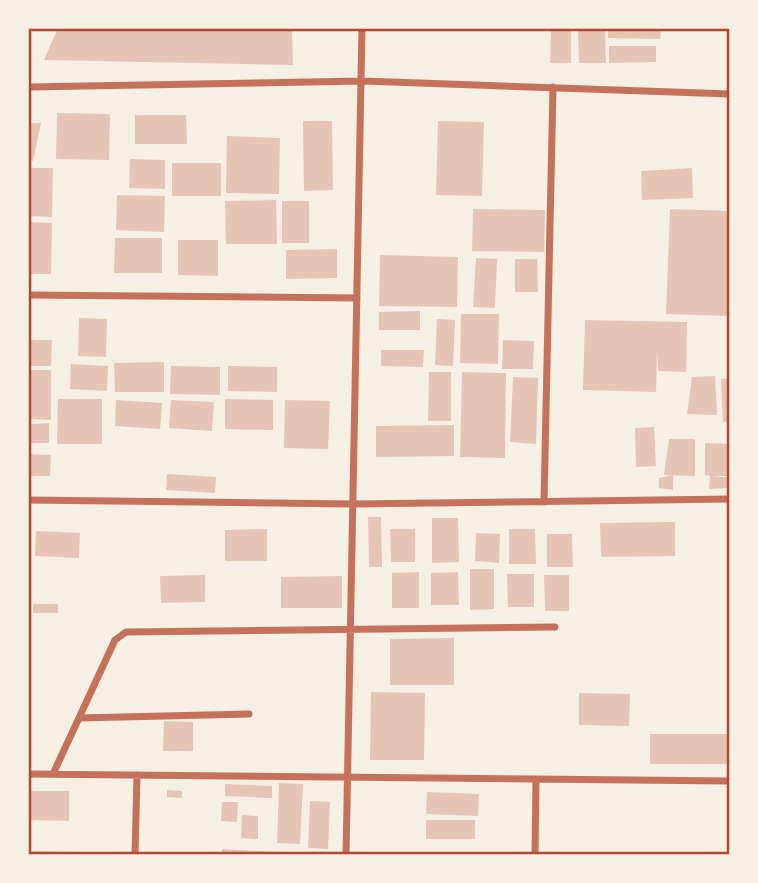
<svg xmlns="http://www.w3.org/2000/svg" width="758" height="883" font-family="'Fira Sans Condensed',sans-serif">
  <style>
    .building { fill: #e6c5b7 }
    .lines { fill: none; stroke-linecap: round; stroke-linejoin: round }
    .minor { stroke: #c5725c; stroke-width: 7 }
    .neatline { fill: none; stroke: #b5482f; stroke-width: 2.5 }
  </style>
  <rect width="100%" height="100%" fill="#f6efe4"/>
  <path class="building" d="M58,28h234l1,37 -249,-5z
    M551,28h20v35h-21z
    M578,28h27l1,35h-27z
    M608,28h53l-1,11 -52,-1z
    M609,46h47v16l-47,1z
    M57,113l53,1 -1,46 -53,-1z
    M135,115h51l1,29h-52z
    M303,121h29l1,69 -29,1z
    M438,121l46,1 -2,74 -46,-1z
    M28,123h13l-8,38 -5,-1z
    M227,136l53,2 -1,56 -53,-1z
    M130,159l35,1v29l-36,-1z
    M172,163h49v33h-49z
    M28,168h25l-1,49 -24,-1z
    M692,168l1,30 -51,2 -1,-29z
    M117,195l48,1 -1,36 -48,-2z
    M276,200l1,44h-51l-1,-43z
    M282,201h27v42h-27z
    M473,209l72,1 -1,42 -72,-1z
    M670,209l60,2v105l-64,-2z
    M28,222l24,1 -1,51h-23z
    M115,238h47v35h-48z
    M178,240h40v36l-40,-1z
    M337,249v29l-51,1v-29z
    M380,255l78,2 -1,50 -78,-1z
    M476,258l21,1 -2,49 -22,-1z
    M515,259h22l1,33h-23z
    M420,311v19h-41v-18z
    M461,314h38l-1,50 -38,-1z
    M79,318l28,1 -1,38 -28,-1z
    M437,319l18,1 -2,46 -18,-1z
    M585,320l102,2 -1,50 -28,-1 -1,-21 -1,42 -73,-2z
    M28,340h24l-1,26h-23z
    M503,340l31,1 -1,28h-31z
    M381,350h43l-1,17 -42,-1z
    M164,362v30h-49l-1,-29z
    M71,364l37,2 -1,25 -37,-2z
    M171,366l49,1v28l-50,-1z
    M228,366l49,1v25l-49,-1z
    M28,370h23v50l-23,-1z
    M429,372h22v49h-23z
    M462,372l44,1 -1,85 -45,-1z
    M715,376l2,39 -30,-1 5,-37z
    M513,377l25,1 -2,66 -26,-2z
    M730,378v43l-7,1 -2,-43z
    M58,399h44v45h-45z
    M225,399l48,1v30l-48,-1z
    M116,400l46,3 -2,26 -45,-3z
    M171,400l43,2 -2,29 -43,-3z
    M285,400l45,1 -2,48 -44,-1z
    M49,423v20h-21v-19z
    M454,425v31l-78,1v-31z
    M654,427l2,39 -20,1 -1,-39z
    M669,439h26v37l-31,-1z
    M705,443l25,1v32h-16l16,2v10l-21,1 1,-13 -5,-1z
    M28,454l23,1 -1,21h-22z
    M167,474l49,3 -1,16 -49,-3z
    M673,475v15l-14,-2v-10z
    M368,517h13l1,50h-13z
    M432,518h26l1,44 -27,1z
    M675,522v34l-74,1 -1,-34z
    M267,529v32h-42v-31z
    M390,529h25v33h-24z
    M509,529h26l1,35h-27z
    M36,531l44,2 -1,25 -44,-2z
    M476,533l24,1 -1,29 -24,-2z
    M547,534h25l1,33h-26z
    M470,569h24v40l-24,1z
    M419,572v36h-27v-35z
    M458,572l1,33h-28v-32z
    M507,574h27v33h-26z
    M205,575v27l-44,1 -1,-27z
    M544,575h25v36h-24z
    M342,576v32h-61v-31z
    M33,604h25v9h-25z
    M454,638v47h-64v-46z
    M371,692l54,1 -1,67h-54z
    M579,693l51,1 -1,32 -50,-1z
    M164,721l29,1v29h-30z
    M650,734h80v30h-80z
    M279,783l24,1 -3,60 -23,-1z
    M225,784l47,2v12l-47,-2z
    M167,790l15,1v7l-15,-1z
    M28,791h41v30l-41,-1z
    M427,792l52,2 -1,22 -52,-2z
    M310,801l20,1 -2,47 -20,-1z
    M222,802h16l-1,20 -16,-1z
    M242,815l16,1v23l-17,-1z
    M426,820h49v19h-49z
    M222,849l53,3v3h-53z
    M28,851l40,1v3h-40z
    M658,852h30v3h-30z"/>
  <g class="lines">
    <path class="minor" d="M28,87l335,-6 367,13
      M28,295l329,3
      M28,500l324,4 378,-5
      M544,502l9,-415
      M79,718l170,-4
      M28,774l702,7
      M53,774l62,-134 11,-8 429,-5
      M135,855l2,-80
      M346,855l16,-827
      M535,855l1,-75"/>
  </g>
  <rect width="758" height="883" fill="none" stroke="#f6efe4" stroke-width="60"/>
  <rect x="30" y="30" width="698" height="823" class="neatline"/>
</svg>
